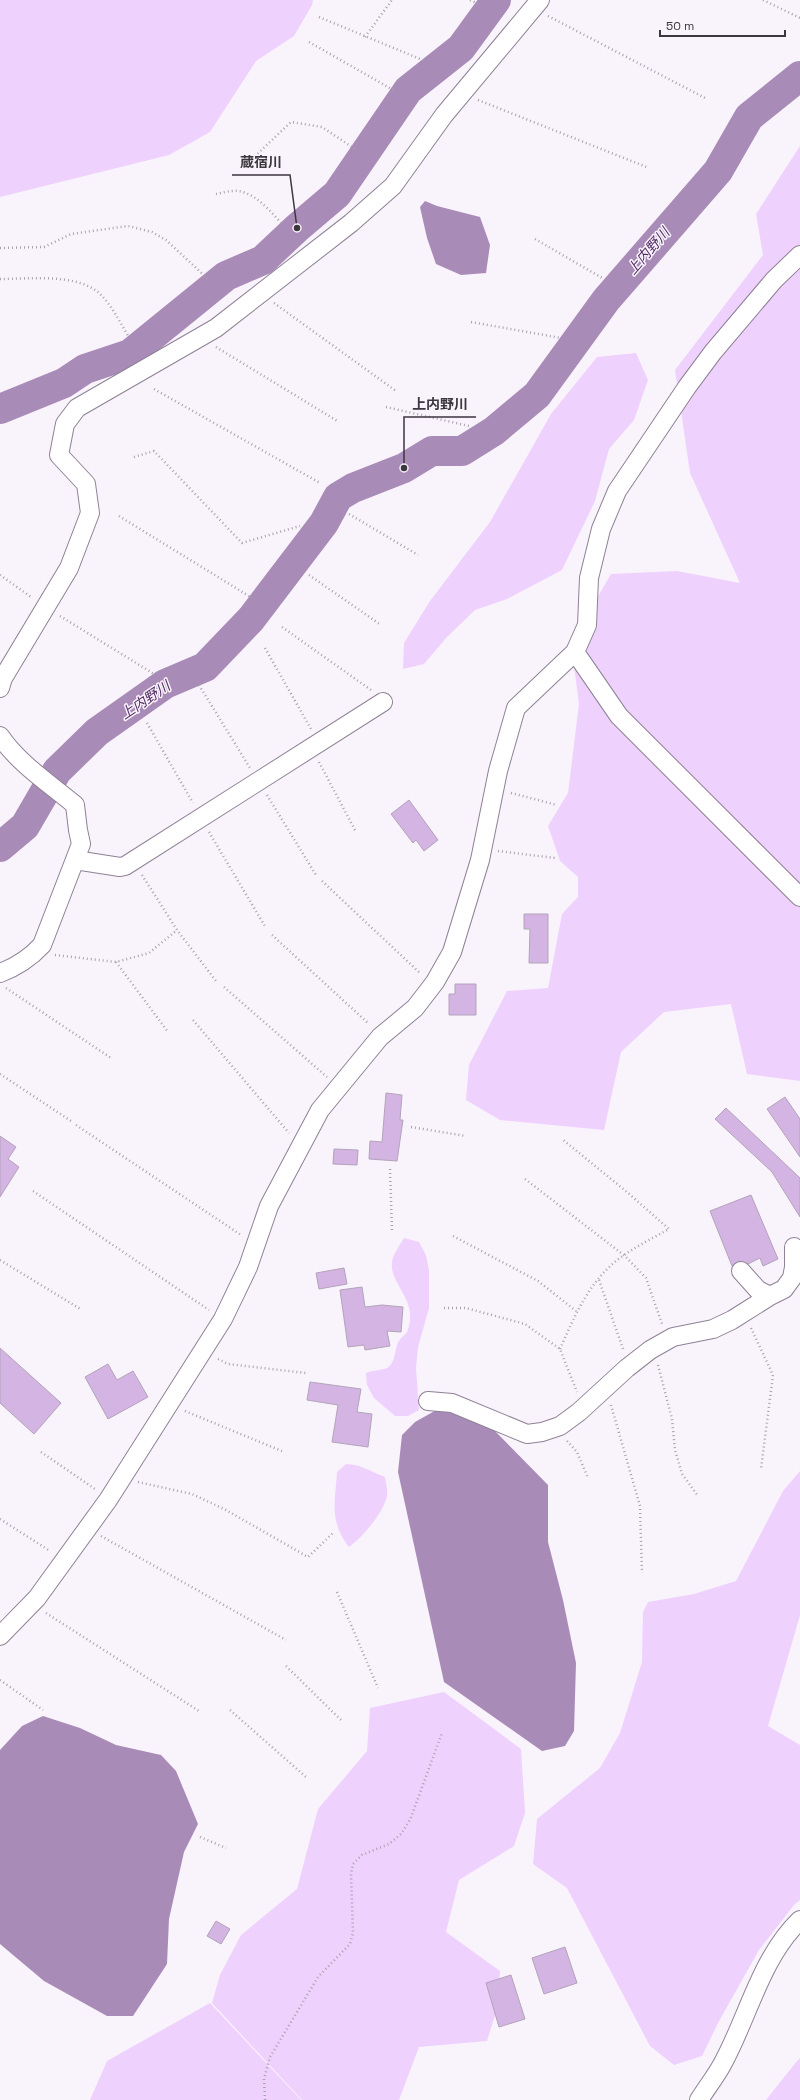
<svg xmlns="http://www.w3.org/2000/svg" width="800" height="2100" font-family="'Space Grotesk','Noto Sans JP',sans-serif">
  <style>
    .green { fill: #efd1fe }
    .water { fill: #a98bb7 }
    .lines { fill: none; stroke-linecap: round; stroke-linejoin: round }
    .river { stroke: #a98bb7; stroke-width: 30 }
    .building { fill: #d3b4e2; stroke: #b2a4ba }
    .street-casing { stroke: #8f8196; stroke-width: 20 }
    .path { stroke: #a8a2ab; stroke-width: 2.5; stroke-dasharray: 1 3; stroke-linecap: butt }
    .street { stroke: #fff; stroke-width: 18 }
    .labels { text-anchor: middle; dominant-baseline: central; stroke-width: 3; stroke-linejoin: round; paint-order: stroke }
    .water-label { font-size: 14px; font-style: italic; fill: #532c64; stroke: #f9f3fc }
    .leader { fill: none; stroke: #3c363f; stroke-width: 1.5 }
    .callout-dot { fill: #3c363f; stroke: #f9f3fc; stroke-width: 1.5 }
    .callout-label { font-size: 14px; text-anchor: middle; font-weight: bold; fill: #3c363f; stroke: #f9f3fc; stroke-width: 3; stroke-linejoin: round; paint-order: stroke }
  </style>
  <rect width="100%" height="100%" fill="#f9f3fc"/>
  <path class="green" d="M0,0h313l-1,5 -18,31 -38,25 -46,71 -41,23 -169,42z
    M800,146v935l-53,-7 -16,-70 -67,8 -43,40 -17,78 -104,-10 -34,-20 3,-35 38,-74 41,-3 14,-74 16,-17v-20l-18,-16 -12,-35 20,-33 11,-89 -8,-61 40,-69 66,-3 63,12 -50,-110 -15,-103 88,-115 -7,-41z
    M636,353l12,27 -14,40 -25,29 -14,52 -33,69 -55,29 -32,11 -28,27 -23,27 -21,5 1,-26 26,-42 60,-79 61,-108 46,-57z
    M404,1238l15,4 7,13 3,15v38l-11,39 -2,21 3,42 -11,6h-13l-21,-18 -7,-13 -1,-12c7,-3 17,-3 21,-5 9,-5 7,-19 12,-27 2,-4 6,-6 8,-9 13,-32 -18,-47 -15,-70 1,-8 8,-17 12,-24z
    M346,1464c17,1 23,7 39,13 1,6 3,14 2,19 -3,16 -25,42 -38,51 -20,-26 -14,-44 -12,-75z
    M800,1471v144l-32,111 32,19v155l-6,5 -35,45 -41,73 -16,33 -28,9 -24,-19 -83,-158 -34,-24 4,-45 63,-51 20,-35 22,-71 1,-50 5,-10 46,-8 42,-13 47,-90z
    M444,1692l77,57 4,64 -11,33 -55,34 -13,52 54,39 -3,38 -10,32 -68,6 -20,53h-97l-90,-97 8,-28 21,-40 56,-46 21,-80 49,-58 3,-43z
    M210,2003l91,97h-211l17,-39z
    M800,2058v42h-34l31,-39z"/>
  <path class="water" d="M425,201l12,5 43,11 10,28 -4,28 -25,2 -25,-11 -9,-26 -7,-31z
    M440,1408l54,22 54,55v57l15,58 13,63 -2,68 -9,15 -23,5 -98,-69 -46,-210 4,-37 13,-13z
    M43,1716l37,12 36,17 45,10 15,16 22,53 -14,28 -15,67 -2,45 -34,52h-26l-63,-35 -44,-37v-194l22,-24z"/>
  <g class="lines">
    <path class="river" d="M0,409l64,-26 21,-14 45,-15 96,-78 37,-16 34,-32 40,-34 71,-104 53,-42 35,-48
      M0,847l25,-21 32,-55 40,-39 68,-48 40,-17 46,-48 73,-96 14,-26 15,-9 51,-20 28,-17h30l32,-20 43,-36 69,-95 112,-129 31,-54 51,-41"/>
  </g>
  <path class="building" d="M409,800l29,40 -14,11 -8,-11 -3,3 -22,-29z
    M524,914h24v49h-19l1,-34h-6z
    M455,984h21v31h-27v-21h6z
    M386,1093l16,2 -2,25h3l-6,41 -28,-2 1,-18 12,1z
    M785,1097l15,22v38l-33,-48z
    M726,1108l74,70v39l-28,-45 -57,-53z
    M0,1136l16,11 -8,12 11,8 -19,30z
    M334,1149l24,1 -1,15 -24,-1z
    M751,1195l27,64 -15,7 -3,-8 -12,6 -10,-3 -6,5 -22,-55z
    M344,1268l3,16 -28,5 -3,-16z
    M362,1287l3,20 17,-2 21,2 -2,25 -14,-1 3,15 -25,4 -1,-5 -16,2 -8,-57z
    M0,1348l61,55 -27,31 -34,-31z
    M108,1364l9,16 16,-9 15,26 -40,22 -23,-42z
    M310,1382l51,7 -4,23 15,2 -4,33 -36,-5 6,-37 -31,-5z
    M216,1921l14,8 -9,15 -14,-8z
    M565,1947l12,36 -33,11 -12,-36z
    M511,1975l14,44 -26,8 -13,-44z"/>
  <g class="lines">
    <defs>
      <path id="street" d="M575,652l44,64 181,181
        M0,688l3,-10 66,-110 21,-55 -4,-29 -27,-29 6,-31 12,-16 139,-80 135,-105 42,-37 51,-71 96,-115
        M0,736c18,27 50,48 75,69l3,25 3,14 -39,101c-12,13 -26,22 -42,28
        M75,860l45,7 5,-1 258,-164
        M741,1271l17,19 12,6
        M428,1401l24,2 75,31 15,-2 18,-6 19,-14 48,-44 23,-18 23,-13 40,-8 19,-9 38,-24 14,-7 8,-11 2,-11v-20
        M0,1636l37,-38 71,-98 115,-181 25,-52 21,-61 51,-96 60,-73 35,-29 20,-26 17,-30 28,-92 18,-89 18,-63 59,-56 12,-27 2,-47 12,-49 16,-38 70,-104 26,-35 61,-72 26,-25
        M699,2100c8,-13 18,-25 25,-39 25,-47 37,-103 76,-141"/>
    </defs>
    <use href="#street" class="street-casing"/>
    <path class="path" d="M470,0l11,5
      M763,0l37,18
      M548,16l159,83
      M319,17l106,44
      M365,37l27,-37
      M309,42l86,49
      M478,100l171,68
      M249,162l42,-40 31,5 33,22
      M216,194c6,-1 15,-4 22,-3 18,2 34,22 45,34
      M535,239l69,40
      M0,248l44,-1 27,-13 57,-8 24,6 14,8 42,39
      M0,279c29,0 76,-6 99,14 13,12 21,30 30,44
      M274,303l122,88
      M471,322l90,16
      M216,347l123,75
      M154,389l166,94
      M386,407l83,19
      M134,457l20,-6 88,92 58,-17
      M349,514l69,41
      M119,516l133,82
      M0,575l31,22
      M309,575l72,50
      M60,616l94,58
      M282,627l89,63
      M265,648l46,81
      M199,685l51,83
      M147,723l46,80
      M319,762l37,70
      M511,793l46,12
      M267,795l49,80
      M209,832l57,96
      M498,851l57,7
      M142,875l35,55 39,51
      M322,881l99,93
      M272,935l97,89
      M55,955l61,7 33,-9 28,-23
      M116,962l52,70
      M224,987l103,90
      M6,988l105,70
      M193,1020l96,113
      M0,1074l71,47
      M76,1125l165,110
      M411,1127l55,9
      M390,1169l2,62
      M525,1179l100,77 21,22 16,46
      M33,1191l176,119
      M453,1236l85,45 38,30
      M0,1260l82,50
      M599,1280l24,69
      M444,1308h22l59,16 35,25 17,43
      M751,1328l22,47 -12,94
      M560,1349c14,-32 28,-65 56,-88 15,-12 35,-22 53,-32l-42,-37 -65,-53
      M218,1359l10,5 78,9
      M658,1365l14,54 3,31 7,24 16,22
      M611,1405l29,101 2,67
      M185,1411l99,41
      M567,1441l10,11 11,26
      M41,1452l54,37
      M138,1482l54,12 34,16 82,47 25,-24
      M0,1519l50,32
      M101,1536l185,104
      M337,1592l41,96
      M46,1613l153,98
      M286,1666l57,56
      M0,1680l43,30
      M230,1710l76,67
      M200,1837l26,11
      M265,2100l-1,-21 6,-22 48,-80 32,-33 3,-11 -2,-59 2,-10 9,-9 27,-11 12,-10 9,-14 32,-87"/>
    <use href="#street" class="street"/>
  </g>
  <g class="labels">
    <g class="water-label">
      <text transform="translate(648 251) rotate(-49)">上内野川</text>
      <text transform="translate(145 700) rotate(-34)">上内野川</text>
    </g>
  </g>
  <path class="leader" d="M297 228L290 175H232M404 468L404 417H476"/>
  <g class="callout-dot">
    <circle cx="297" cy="228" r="4"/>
    <circle cx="404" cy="468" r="4"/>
  </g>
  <g class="callout-label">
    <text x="261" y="167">蔵宿川</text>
    <text x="440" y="409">上内野川</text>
  </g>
  <path d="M660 30v6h125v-6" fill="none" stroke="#3c363f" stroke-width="2"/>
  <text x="666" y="30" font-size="12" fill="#3c363f" stroke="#f9f3fc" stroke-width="3" paint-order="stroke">50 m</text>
</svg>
